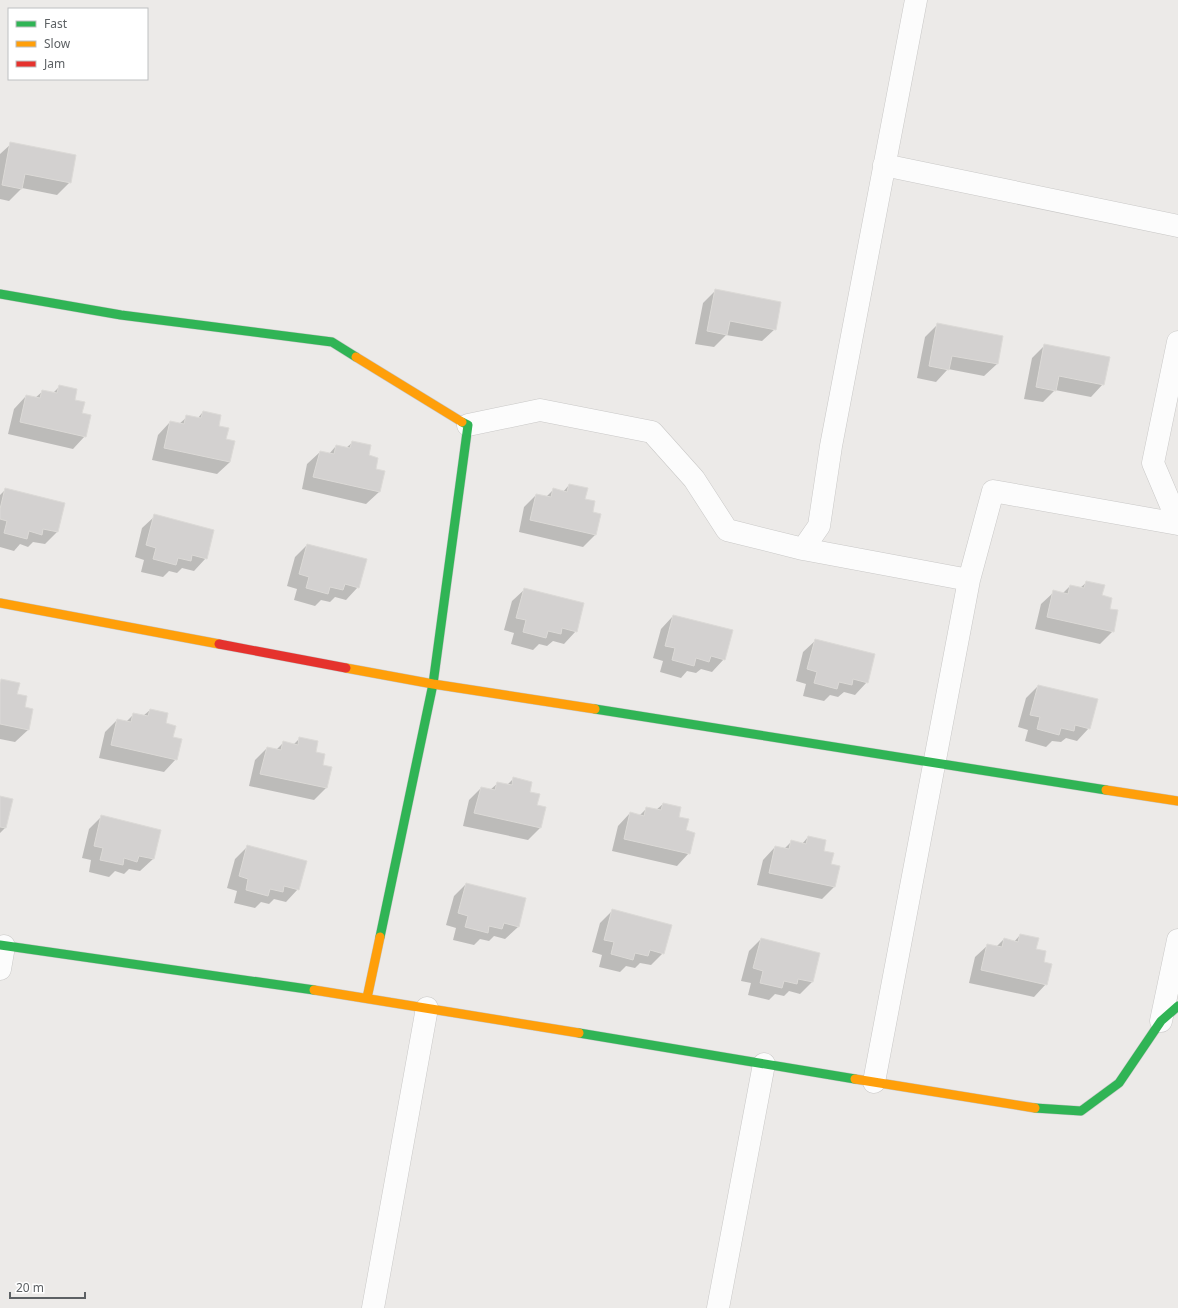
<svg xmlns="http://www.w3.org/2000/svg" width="1178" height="1308" font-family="'Noto Sans',sans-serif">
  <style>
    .shadow { fill: #0003 }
    .building { fill: #d3d1d0; stroke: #dcdad7 }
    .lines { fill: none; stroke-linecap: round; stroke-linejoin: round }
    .street-casing { stroke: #c9c8c7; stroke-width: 23 }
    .fast-casing { stroke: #c6c7c6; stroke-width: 10 }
    .slow-casing { stroke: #c6c7c6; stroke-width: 10 }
    .jam-casing { stroke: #c6c7c6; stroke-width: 10 }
    .street { stroke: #fcfcfc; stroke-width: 22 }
    .fast { stroke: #30b455; stroke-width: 9 }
    .slow { stroke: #ff9f0a; stroke-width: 9 }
    .jam { stroke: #e5322d; stroke-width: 9 }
  </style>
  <rect width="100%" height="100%" fill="#eceae8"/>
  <path class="shadow" d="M11,144l59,38 -13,13 -35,-7 -13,13 -9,-2v-45z
    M716,290l59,39 -13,12 -36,-6 -12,12 -19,-3 8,-41z
    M937,325l60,39 -13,12 -36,-7 -12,13 -19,-4 8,-41z
    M1044,346l59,38 -12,13 -36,-7 -12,12 -19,-3 8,-41z
    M59,387l15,14 7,13 4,22 -12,13 -65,-15 6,-25 12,-13 9,2 8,-7 10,2z
    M203,412l15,15 7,13 5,22 -13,12 -65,-14 6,-25 12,-13 9,2 8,-7 10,2z
    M353,442l14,14 7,14 5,22 -13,12 -64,-15 5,-25 13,-12 9,2 7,-8 10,2z
    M569,485l15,14 8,14 3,22 -12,12 -64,-15 5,-25 12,-12 10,2 7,-7 10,2z
    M6,489l58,15 -7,28 -12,12 -12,-2 -5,5 -8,-3 -6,7 -14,-4v-52z
    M155,516l51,42 -12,13 -12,-3 -5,5 -8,-2 -6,6 -22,-5 3,-12 -9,-3 7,-29z
    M307,545l51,42 -12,13 -11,-3 -5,5 -9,-2 -6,6 -21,-6 3,-11 -10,-3 8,-29z
    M1087,582l14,14 7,13 5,22 -13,13 -65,-15 6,-25 13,-12 9,1 7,-7 10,2z
    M525,589l51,42 -12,13 -11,-3 -6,5 -8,-2 -6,6 -22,-6 3,-11 -10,-3 8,-29z
    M673,616l51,43 -12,13 -11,-3 -5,4 -9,-2 -6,7 -21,-6 3,-11 -10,-3 8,-29z
    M816,640l51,42 -12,13 -11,-3 -6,5 -8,-2 -6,6 -21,-5 3,-12 -10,-3 7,-29z
    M2,680l14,14 7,14 5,22 -13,12 -15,-3v-57z
    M1038,686l51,42 -12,13 -11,-3 -5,4 -9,-1 -6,6 -21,-6 3,-11 -10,-3 8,-29z
    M150,710l15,14 7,13 4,22 -12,13 -65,-14 6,-26 12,-12 9,2 8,-8 9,2z
    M300,738l14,14 12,36 -12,12 -65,-14 6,-26 12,-12 9,2 7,-7 10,2z
    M514,778l15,14 7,14 9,2 -5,20 -12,12 -65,-14 6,-26 12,-12 9,2 8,-7 9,2z
    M0,797l5,31 -5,5z
    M663,804l15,14 7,13 4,22 -12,13 -65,-15 6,-25 12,-13 9,3 8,-8 9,2z
    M102,816l58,15 -7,28 -13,12 -11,-2 -5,5 -9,-3 -6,6 -20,-5 2,-12 -9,-2 7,-29z
    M808,837l15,15 7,13 4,22 -12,12 -65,-14 6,-25 12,-13 9,2 7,-7 11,2z
    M247,847l51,42 -12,13 -12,-3 -5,5 -8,-2 -6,6 -21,-5 3,-12 -10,-3 8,-29z
    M466,884l52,43 -13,12 -11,-3 -5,5 -9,-2 -6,6 -21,-5 3,-12 -10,-3 8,-29z
    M612,911l51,42 -12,12 -11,-2 -5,5 -9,-2 -6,6 -21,-5 3,-12 -10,-3 8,-29z
    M1020,935l15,14 7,13 4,22 -12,13 -65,-14 6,-26 13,-12 8,2 8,-8 10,3z
    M761,939l51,43 -12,12 -11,-3 -5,5 -9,-2 -6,6 -21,-5 3,-12 -10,-2 8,-30z"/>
  <path class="building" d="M10,142l66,13 -5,28 -46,-9 -3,15 -20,-4z
    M715,289l66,13 -5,28 -46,-9 -3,14 -20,-4z
    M937,323l66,13 -5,28 -46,-8 -3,14 -20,-4z
    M1044,344l66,13 -6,28 -45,-9 -3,15 -20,-4z
    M59,385l18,4 -2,11 10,2 -3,11 9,2 -5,22 -66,-15 6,-27 14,3 2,-8 15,3z
    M203,411l18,4 -2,11 10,2 -3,11 9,2 -5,21 -66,-14 6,-27 14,3 2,-9 15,3z
    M352,441l19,4 -2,10 9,3 -2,11 9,2 -5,21 -67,-15 7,-26 14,3 2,-9 14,3z
    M569,484l19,4 -3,11 10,2 -2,11 8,2 -5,21 -66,-15 6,-26 15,3 2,-9 14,4z
    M5,488l60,15 -7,29 -15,-3 -1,6 -13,-4 -2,8 -23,-6 3,-12 -7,-2v-10z
    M154,514l60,16 -7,29 -15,-4 -1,6 -13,-3 -2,7 -23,-6 3,-11 -10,-3z
    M307,544l60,15 -8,29 -14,-4 -2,6 -13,-3 -2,7 -22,-6 3,-11 -10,-3z
    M1086,581l19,4 -3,10 10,3 -2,11 8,1 -4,22 -67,-15 6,-27 15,4 2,-9 14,3z
    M524,588l60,15 -7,29 -15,-4 -1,6 -13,-3 -2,7 -23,-6 3,-12 -10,-2z
    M673,615l60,15 -8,30 -14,-4 -2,6 -13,-4 -2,8 -22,-6 3,-12 -10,-2z
    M815,639l60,15 -7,29 -15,-4 -1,6 -13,-3 -2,7 -23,-6 3,-11 -10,-3z
    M1,679l19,4 -3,11 10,2 -2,11 8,2 -4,21 -29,-6v-40z
    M1038,685l60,14 -8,30 -15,-4 -1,6 -13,-3 -2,7 -22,-6 3,-12 -10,-2z
    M150,709l18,4 -2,10 10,3 -3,11 9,2 -5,21 -66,-15 6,-26 14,3 2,-9 15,3z
    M299,737l19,4 -2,11 9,2 -2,11 9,2 -5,21 -67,-14 7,-27 14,3 2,-9 15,4z
    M513,777l19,5 -2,10 10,2 -3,11 9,2 -5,21 -67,-15 7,-26 14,3 2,-8 15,3z
    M0,796l13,3 -7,29 -6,-1z
    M663,803l18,4 -2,10 10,2 -3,11 9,3 -5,21 -66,-15 6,-27 14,4 2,-9 15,3z
    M101,815l60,15 -7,29 -15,-3 -2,6 -13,-4 -1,7 -23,-5 3,-12 -9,-2z
    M808,836l18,4 -2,11 10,2 -3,11 9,2 -5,21 -66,-14 6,-27 14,3 2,-9 15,4z
    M247,845l60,16 -8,29 -15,-4 -1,6 -13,-3 -2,7 -22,-6 2,-11 -9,-3z
    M466,883l60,15 -7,29 -15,-4 -2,6 -13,-3 -1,7 -23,-6 3,-11 -10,-3z
    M612,909l60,16 -8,29 -14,-4 -2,6 -13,-3 -2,7 -22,-6 3,-12 -10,-2z
    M1020,934l19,4 -3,11 10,2 -2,11 8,2 -5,21 -66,-15 6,-26 15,3 2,-9 14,4z
    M761,938l59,15 -7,29 -15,-3 -1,5 -13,-3 -2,7 -22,-5 3,-12 -10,-3z"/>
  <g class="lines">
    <defs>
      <path id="street" d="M884,165l294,61
        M1178,342l-25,121 25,59
        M468,425l72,-15 112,22 42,47 33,51 76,19 16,-23 12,-80 85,-446
        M803,549l166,31 24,-89 185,33
        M0,969l4,-23
        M1161,1021l17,-81
        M874,1082l95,-502
        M373,1308l54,-300
        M718,1308l46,-244"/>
      <path id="fast" d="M0,294l121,21 211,27 24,15
        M595,709l511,81
        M380,937l53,-253 35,-259 -6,-3
        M0,945l314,45
        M579,1033l276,46
        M1035,1108l46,3 38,-28 42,-62 17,-15"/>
      <path id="slow" d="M356,357l106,65
        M0,603l219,41
        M346,668l87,16 162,25
        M1106,790l72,11
        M314,990l265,43
        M367,998l13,-61
        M855,1079l180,29"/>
      <path id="jam" d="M219,644l127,24"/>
    </defs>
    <use href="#street" class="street-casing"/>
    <use href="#fast" class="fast-casing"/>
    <use href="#slow" class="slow-casing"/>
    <use href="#jam" class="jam-casing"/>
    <use href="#street" class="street"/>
    <use href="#fast" class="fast"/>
    <use href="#slow" class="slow"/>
    <use href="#jam" class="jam"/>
  </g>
  <rect x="8" y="8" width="140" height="72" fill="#ffffff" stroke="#bec0c1"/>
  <rect x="16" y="21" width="20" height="6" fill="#30b455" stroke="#bec0c1"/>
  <text x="44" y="28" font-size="12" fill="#5d6164">Fast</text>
  <rect x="16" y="41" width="20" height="6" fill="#ff9f0a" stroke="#bec0c1"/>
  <text x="44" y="48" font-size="12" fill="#5d6164">Slow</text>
  <rect x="16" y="61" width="20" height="6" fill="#e5322d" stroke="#bec0c1"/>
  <text x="44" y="68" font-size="12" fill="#5d6164">Jam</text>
  <path d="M10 1292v6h75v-6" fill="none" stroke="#5d6164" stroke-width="2"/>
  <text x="16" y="1292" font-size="12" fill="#5d6164" stroke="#ffffff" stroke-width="3" paint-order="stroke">20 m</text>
</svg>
